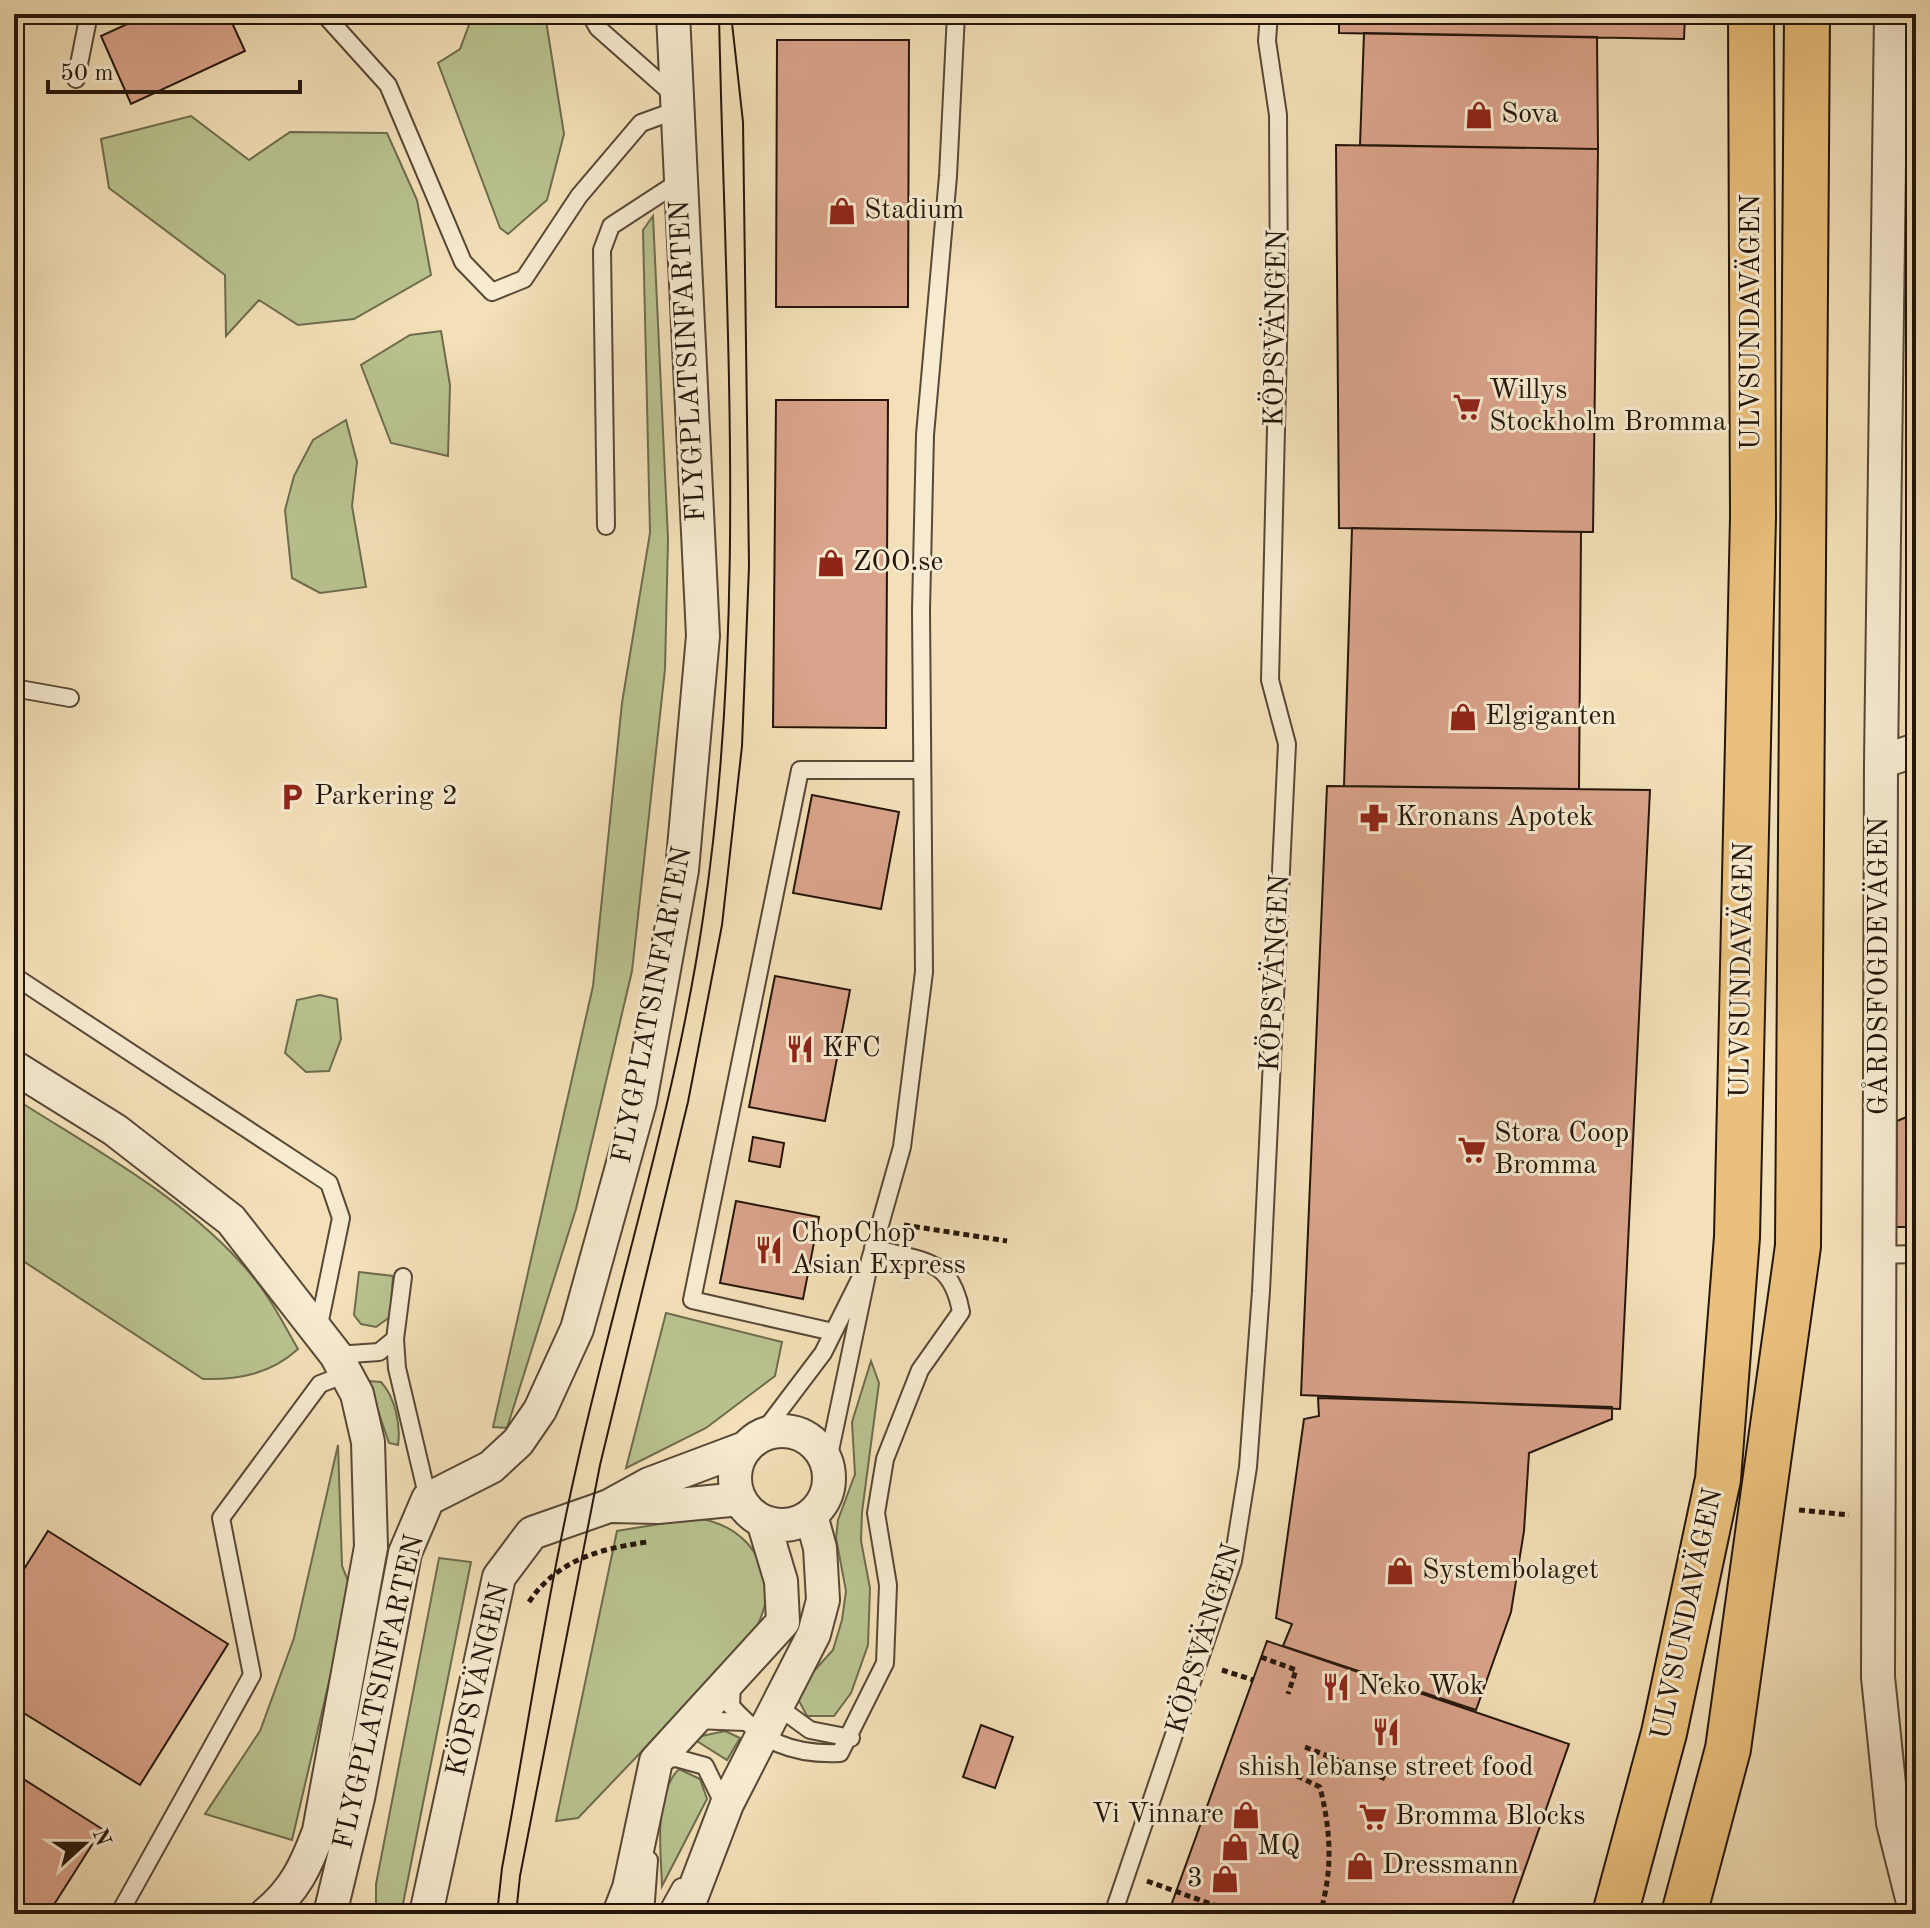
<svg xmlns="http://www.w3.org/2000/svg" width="1930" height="1928" font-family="'Old Standard TT',serif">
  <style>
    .green { fill: #b9c390; stroke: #6e6c4d; stroke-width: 2 }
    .building { fill: #daa38b; stroke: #24160a; stroke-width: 2 }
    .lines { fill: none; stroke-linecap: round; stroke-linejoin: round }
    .service-casing { stroke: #584836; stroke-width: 20 }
    .minor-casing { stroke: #584836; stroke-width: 36 }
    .primary-casing { stroke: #24160a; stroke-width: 48 }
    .path { stroke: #24160a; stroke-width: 5; stroke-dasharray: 6 4; stroke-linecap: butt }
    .service { stroke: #f7ebd1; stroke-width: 16 }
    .minor { stroke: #f7ebd1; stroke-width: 32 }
    .primary { stroke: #eac07c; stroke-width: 44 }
    .tram { stroke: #24160a; stroke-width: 2 }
    .labels { text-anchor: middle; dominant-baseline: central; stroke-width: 6; stroke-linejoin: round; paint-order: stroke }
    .poi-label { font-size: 28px; fill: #24160a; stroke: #f7ebd1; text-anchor: start }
    .street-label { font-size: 28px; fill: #24160a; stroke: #f7ebd1 }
  </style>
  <rect width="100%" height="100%" fill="#f3e0b8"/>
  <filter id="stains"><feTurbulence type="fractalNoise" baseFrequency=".0025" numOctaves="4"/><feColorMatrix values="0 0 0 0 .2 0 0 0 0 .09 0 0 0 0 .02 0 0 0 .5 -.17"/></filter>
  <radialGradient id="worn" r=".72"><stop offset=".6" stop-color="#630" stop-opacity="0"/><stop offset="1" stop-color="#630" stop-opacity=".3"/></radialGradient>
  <path class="green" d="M473,14h72l19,120 -17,66 -39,34 -8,-6 -62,-165 22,-14z
    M191,116l58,44 41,-28 97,1 30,67 14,75 -77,44 -56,6 -39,-25 -33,36 -1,-61 -116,-87 -8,-49z
    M653,216l15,323 -3,130 -33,302 -56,238 -69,219 -14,-1 100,-441 29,-283 28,-170 -7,-303z
    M441,331l9,54 -2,71 -57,-13 -30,-78 49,-30z
    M346,420l11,42 -5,44 14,81 -46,6 -28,-15 -7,-68 9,-34 19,-36z
    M320,995l17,4 4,40 -12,32 -23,1 -21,-19 12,-53z
    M14,1098c81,52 172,100 235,174 20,23 34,51 49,77 -27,25 -60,31 -95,30l-189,-124z
    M359,1272l34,4 -3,41 -14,10 -15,-3 -7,-9z
    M666,1313l116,29 -7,34 -69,52 -80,40z
    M871,1361l8,22 -17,129 -1,29 9,47 -2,57 -17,48 -17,23h-27l-9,-17 5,-16 30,-33 9,-30 4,-29 -10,-53 2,-18 17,-46 -3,-52z
    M368,1381l13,1c14,15 20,43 17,63l-9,-2z
    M338,1445l4,121 9,22 -59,252 -87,-26 55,-83 34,-93z
    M696,1518c42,6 72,35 70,81 -1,11 -8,25 -12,35l-176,184 -22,3 61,-290z
    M439,1558l32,4 -70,352h-25v-30z
    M725,1731l15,7 -13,22 -35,-22z
    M679,1769l21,10 7,20 -45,87c-1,-35 -9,-91 17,-117z"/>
  <path class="building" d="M149,14h79l17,37 -114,53 -30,-68z
    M1339,14h346l-1,25 -345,-6z
    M1364,33l233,4 1,112 -238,-4z
    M777,40h132l-1,267h-132z
    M1336,145l262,4 -5,383 -254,-4z
    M776,400h112l-2,328 -113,-1z
    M1352,528l229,4 -2,257 -235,-3z
    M1327,786l323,4 -30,619 -319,-14z
    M812,795l87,17 -18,97 -88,-16z
    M775,976l75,14 -25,131 -76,-14z
    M1916,1113v114h-20l1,-106z
    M753,1137l31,6 -4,24 -31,-6z
    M736,1201l83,16 -16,82 -83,-16z
    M1318,1398l294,9v12l-83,34 -5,78 -13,81 -35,98 -193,-64 9,-22 -16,-6 28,-199 15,-3z
    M48,1531l180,113 -88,141 -126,-78v-122z
    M1267,1641l302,103 -60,170h-341z
    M981,1725l32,12 -18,51 -32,-11z
    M14,1773l88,56 -54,85h-34z"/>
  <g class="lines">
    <defs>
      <path id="service" d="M324,14l64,71 75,177 29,30 32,-13 55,-83 62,-73 36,-13
        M590,14l8,14 77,68
        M76,79l13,-65
        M606,526l-4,-276 9,-24 69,-45
        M14,688l56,10
        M14,976l315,207 12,35 -23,112
        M1879,1255l37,-1
        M403,1277l-8,62 2,29 31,131
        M833,1332l-141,-32 108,-530h122
        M336,1355l43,-3 16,-13
        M761,1435l62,-82 37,-74
        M827,1465l43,-205 32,-113 22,-175 -3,-362 4,-175 23,-259 8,-162
        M732,1683l-1,23c32,36 60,49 109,47l45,-90 3,-78 -12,-72 9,-54 35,-89 41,-58c-10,-56 -40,-50 -88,-64
        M777,1706l33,24 41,8
        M695,1720l50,2
        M660,1760l16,-2 29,8 20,41
        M119,1914l133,-239 -31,-157 99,-134 26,-10
        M645,1914l4,-54
        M666,1914l15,-27
        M1113,1914l120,-353 15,-94 13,-176 26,-547 -17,-64 9,-377 -1,-188 -11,-74 2,-27"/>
      <path id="minor" d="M1891,14l-10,748 -3,915 15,146 23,91
        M1881,762l35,-12
        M14,1067l101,63 116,90 105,135 21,39 11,48 3,105 -52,284c-13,35 -24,59 -53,83
        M735 1478a47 47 0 1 1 94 0a47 47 0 1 1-94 0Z
        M612,1506l46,1 82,-8
        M330,1914l28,-116 47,-245 23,-54 63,-32 27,-25 22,-32 37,-81 63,-227 42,-232 21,-234 -30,-622
        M426,1914l73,-337 33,-44 77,-27 40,-22 96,-36
        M619,1914l10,-26 27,-127 127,-139 -2,-41 -18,-60
        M685,1914l42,-110 87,-170 9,-34 -3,-52 -9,-33"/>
      <path id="primary" d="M1615,1914l49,-181 54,-254 19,-242 16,-720 -2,-503
        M1684,1914l44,-165 70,-503 9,-1232"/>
    </defs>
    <use href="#service" class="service-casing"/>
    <use href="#minor" class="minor-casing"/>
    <use href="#primary" class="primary-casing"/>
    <path class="path" d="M904,1225l103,16
      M1799,1510l50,5
      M529,1602c28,-42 70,-53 118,-60
      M1261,1657l35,13 -8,24
      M1222,1670l31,10
      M1305,1747l81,32
      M1297,1776l23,11c11,45 13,82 0,127
      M1147,1881l92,33"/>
    <use href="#service" class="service"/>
    <use href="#minor" class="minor"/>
    <use href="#primary" class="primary"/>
    <path class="tram" d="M497,1914l5,-46c25,-135 45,-273 76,-408 41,-181 98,-358 125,-542 45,-298 22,-603 16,-904
      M516,1914l4,-38 80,-411 88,-363 34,-177 20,-179 7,-180 -6,-444 -12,-108"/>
  </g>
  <defs>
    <symbol id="shop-bare" viewBox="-9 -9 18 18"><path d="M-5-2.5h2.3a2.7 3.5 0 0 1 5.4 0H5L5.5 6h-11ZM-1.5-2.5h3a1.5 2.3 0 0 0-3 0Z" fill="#8f2418" stroke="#f7ebd1" stroke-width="2.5" paint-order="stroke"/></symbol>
    <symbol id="supermarket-bare" viewBox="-9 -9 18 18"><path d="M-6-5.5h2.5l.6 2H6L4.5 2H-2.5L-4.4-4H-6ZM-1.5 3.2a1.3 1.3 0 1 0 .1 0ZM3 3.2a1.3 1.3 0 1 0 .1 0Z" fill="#8f2418" stroke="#f7ebd1" stroke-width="2.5" paint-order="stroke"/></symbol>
    <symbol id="parking-bare" viewBox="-9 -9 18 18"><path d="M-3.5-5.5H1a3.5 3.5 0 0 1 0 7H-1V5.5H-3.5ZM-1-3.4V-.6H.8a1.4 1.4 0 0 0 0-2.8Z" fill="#8f2418" stroke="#f7ebd1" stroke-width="2.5" paint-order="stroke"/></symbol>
    <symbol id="pharmacy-bare" viewBox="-9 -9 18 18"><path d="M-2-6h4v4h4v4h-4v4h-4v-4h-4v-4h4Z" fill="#8f2418" stroke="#f7ebd1" stroke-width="2.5" paint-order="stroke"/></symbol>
    <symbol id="restaurant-bare" viewBox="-9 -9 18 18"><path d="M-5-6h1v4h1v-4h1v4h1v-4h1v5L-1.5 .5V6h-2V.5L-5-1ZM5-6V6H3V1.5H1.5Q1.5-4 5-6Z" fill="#8f2418" stroke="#f7ebd1" stroke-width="2.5" paint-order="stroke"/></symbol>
  </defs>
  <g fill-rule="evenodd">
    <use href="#shop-bare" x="1459" y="95" width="40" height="40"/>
    <use href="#shop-bare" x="822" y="191" width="40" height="40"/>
    <use href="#supermarket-bare" x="1447" y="387" width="40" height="40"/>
    <use href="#shop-bare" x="811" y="543" width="40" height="40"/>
    <use href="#shop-bare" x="1443" y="697" width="40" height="40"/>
    <use href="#parking-bare" x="272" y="777" width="40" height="40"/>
    <use href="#pharmacy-bare" x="1354" y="798" width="40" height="40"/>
    <use href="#restaurant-bare" x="780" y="1029" width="40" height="40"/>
    <use href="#supermarket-bare" x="1452" y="1130" width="40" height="40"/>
    <use href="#restaurant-bare" x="749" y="1230" width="40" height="40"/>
    <use href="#shop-bare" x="1380" y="1551" width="40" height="40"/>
    <use href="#restaurant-bare" x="1316" y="1667" width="40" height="40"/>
    <use href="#restaurant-bare" x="1366" y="1712" width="40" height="40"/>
    <use href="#shop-bare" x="1226" y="1795" width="40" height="40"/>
    <use href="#supermarket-bare" x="1353" y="1797" width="40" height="40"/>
    <use href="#shop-bare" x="1215" y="1827" width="40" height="40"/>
    <use href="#shop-bare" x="1340" y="1846" width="40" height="40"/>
    <use href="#shop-bare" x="1205" y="1859" width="40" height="40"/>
  </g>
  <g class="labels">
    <g class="poi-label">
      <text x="1501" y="115">Sova</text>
      <text x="864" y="211">Stadium</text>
      <text x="1489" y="391">Willys<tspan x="1489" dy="32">Stockholm Bromma</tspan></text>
      <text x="853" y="563">ZOO.se</text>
      <text x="1485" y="717">Elgiganten</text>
      <text x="314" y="797">Parkering 2</text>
      <text x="1396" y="818">Kronans Apotek</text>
      <text x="822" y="1049">KFC</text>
      <text x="1494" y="1134">Stora Coop<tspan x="1494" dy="32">Bromma</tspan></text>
      <text x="791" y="1234">ChopChop<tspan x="791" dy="32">Asian Express</tspan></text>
      <text x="1422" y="1571">Systembolaget</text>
      <text x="1358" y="1687">Neko Wok</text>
      <text x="1386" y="1768" text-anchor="middle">shish lebanse street food</text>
      <text x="1224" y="1815" text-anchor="end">Vi Vinnare</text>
      <text x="1395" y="1817">Bromma Blocks</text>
      <text x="1257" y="1847">MQ</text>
      <text x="1382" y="1866">Dressmann</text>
      <text x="1203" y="1879" text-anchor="end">3</text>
    </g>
    <g class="street-label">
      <text transform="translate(1752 322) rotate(-90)">ULVSUNDAVÄGEN</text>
      <text transform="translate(1277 328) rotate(-89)">KÖPSVÄNGEN</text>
      <text transform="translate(689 361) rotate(-93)">FLYGPLATSINFARTEN</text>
      <text transform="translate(1880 966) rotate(-90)">GÅRDSFOGDEVÄGEN</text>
      <text transform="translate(1743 970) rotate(-89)">ULVSUNDAVÄGEN</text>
      <text transform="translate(1276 973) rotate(-87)">KÖPSVÄNGEN</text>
      <text transform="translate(653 1005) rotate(-79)">FLYGPLATSINFARTEN</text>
      <text transform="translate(1688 1614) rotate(-78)">ULVSUNDAVÄGEN</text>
      <text transform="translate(1205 1639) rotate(-73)">KÖPSVÄNGEN</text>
      <text transform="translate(479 1680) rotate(-77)">KÖPSVÄNGEN</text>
      <text transform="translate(380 1692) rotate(-77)">FLYGPLATSINFARTEN</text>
    </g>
  </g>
  <rect width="1930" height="1928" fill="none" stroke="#f3e0b8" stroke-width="48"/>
  <rect x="16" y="16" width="1898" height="1896" fill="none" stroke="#24160a" stroke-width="4"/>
  <rect x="24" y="24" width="1882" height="1880" fill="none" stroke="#24160a" stroke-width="2"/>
  <g transform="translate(84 1844) rotate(69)" stroke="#f7ebd1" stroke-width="6" paint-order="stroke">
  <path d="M0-6L14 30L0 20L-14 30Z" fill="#24160a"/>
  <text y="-12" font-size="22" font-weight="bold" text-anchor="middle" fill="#24160a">N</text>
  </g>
  <path d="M48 80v12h252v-12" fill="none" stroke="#24160a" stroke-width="4"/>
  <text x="60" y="80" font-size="24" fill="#24160a" stroke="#f7ebd1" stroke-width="6" paint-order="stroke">50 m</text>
  <rect width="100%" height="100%" filter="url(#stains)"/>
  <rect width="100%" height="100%" fill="url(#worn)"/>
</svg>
